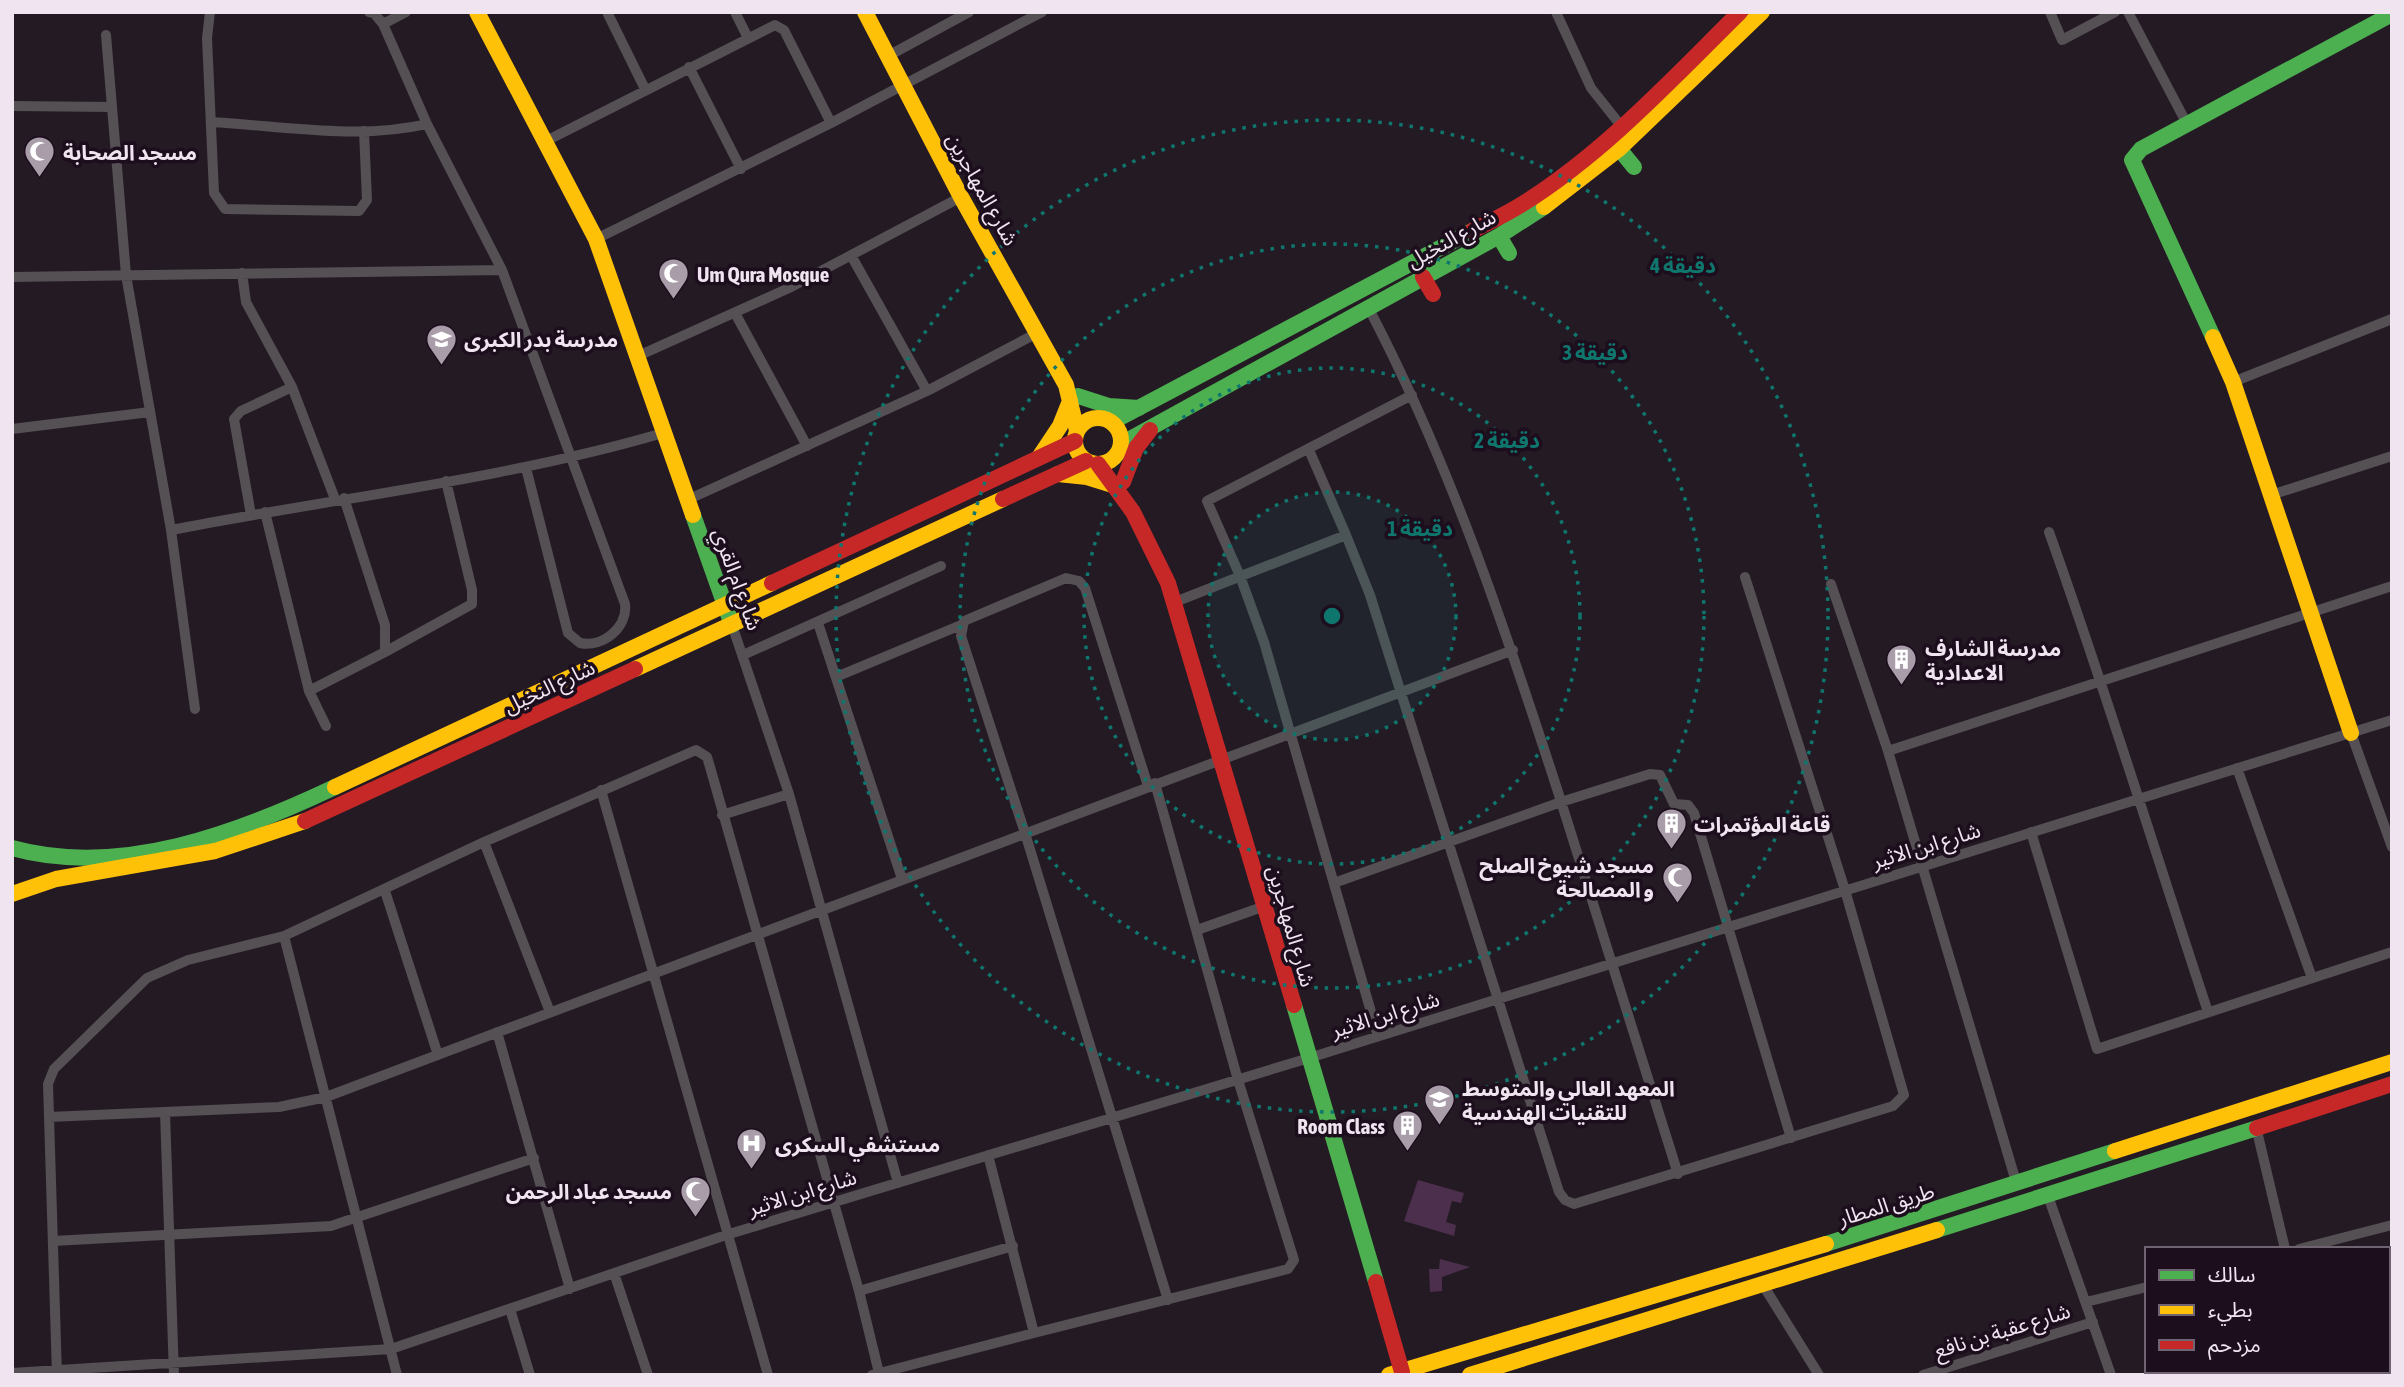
<svg xmlns="http://www.w3.org/2000/svg" width="2404" height="1387" font-family="'Asap Condensed','Noto Sans Arabic',sans-serif">
  <style>
    .green { fill: #4c2f4d }
    .lines { fill: none; stroke-linecap: round; stroke-linejoin: round }
    .street { stroke: #545054; stroke-width: 10 }
    .fast { stroke: #4caf50; stroke-width: 16 }
    .slow { stroke: #ffc107; stroke-width: 16 }
    .jam { stroke: #c62828; stroke-width: 16 }
    .ring { fill: none; stroke: #0f766e; stroke-width: 3.5; stroke-dasharray: 3.5 7 }
    .labels { text-anchor: middle; dominant-baseline: central; stroke-width: 7; stroke-linejoin: round; paint-order: stroke }
    .poi-label { font-size: 21px; font-weight: bold; fill: #efe4ef; stroke: #1d0e1e; text-anchor: start }
    .street-label { font-size: 21px; fill: #efe4ef; stroke: #1d0e1e }
    .centre { fill: #0f766e; stroke: #1d0e1e; stroke-width: 3.5 }
    .ring-label { font-size: 21px; text-anchor: middle; font-weight: bold; fill: #0f766e; stroke: #1d0e1e; stroke-width: 7; stroke-linejoin: round; paint-order: stroke }
  </style>
  <rect width="100%" height="100%" fill="#241a24"/>
  <path class="green" d="M1418,1180l46,13 -3,10 -9,-2 -6,21 10,3 -2,11 -50,-15z
    M1440,1259l30,8 -28,10v14l-12,1 -1,-23h10z"/>
  <g class="lines">
    <path class="street" d="M210,12l-3,26 7,155 11,16 134,2 8,-11 -3,-69
      M369,12l5,1 9,11 44,100 75,146 123,334c3,23 -22,44 -45,39l-12,-10 -42,-165
      M607,12l38,77
      M735,12l13,26
      M1556,12l35,76 31,39
      M2050,12l12,28 53,-28
      M2128,12l59,112
      M383,24l23,-12
      M106,35l20,240 45,255 24,179
      M888,56l81,-44
      M689,67l52,102
      M12,106l100,1
      M211,122c70,4 147,18 216,2
      M546,141l229,-116 9,5 47,93
      M596,239l235,-116 211,-111
      M852,257l75,134
      M242,273l4,29 46,85 43,112
      M12,277l490,-7
      M1368,307c82,156 137,321 191,488 40,126 80,252 119,379
      M735,313l72,133
      M638,356l151,-68 172,-91
      M2233,382l159,-63
      M12,429l138,-17
      M2271,495l121,-39
      M687,500l240,-109 112,-59
      M265,512l44,179 17,35
      M251,515l-17,-96 7,-8 51,-24
      M171,530c164,-32 331,-50 492,-97
      M2049,532c57,159 106,320 159,480
      M1346,535l24,60 189,597 6,8 9,4 319,-98 11,-11 -59,-205 -100,-313
      M1831,584l57,167 129,434
      M1175,602l171,-67 -37,-85
      M818,623l84,256
      M732,625l57,169 109,389
      M385,652l87,-48v-14l-26,-109
      M743,655l198,-89
      M836,677l125,-52
      M309,691l76,-39v-27l-41,-127
      M2351,733l41,114
      M1888,751l504,-165
      M2237,768l75,210
      M1148,786l-63,-198 -6,-7 -13,-3 -102,43 -3,15 64,197 143,467
      M601,790l167,585
      M722,815l67,-21
      M2031,832l66,217 295,-97
      M484,842l66,170
      M1334,883l227,-81 89,-28 10,1 14,29 14,1 6,8 97,325
      M385,891l53,164
      M1197,930l68,-24
      M284,936l113,439
      M497,1032l73,257
      M1378,1036l-114,-394 -24,-66 -33,-75 205,-106
      M165,1112l9,263
      M49,1117l230,-10 47,-10 1187,-447
      M2256,1127l29,122
      M2048,1196l63,179
      M53,1241l278,-15 203,-68
      M2299,1249l93,-24
      M614,1273l34,102
      M1763,1285l56,90
      M859,1291l154,-45
      M2086,1302l61,-15
      M510,1309l20,66
      M2388,1316l4,-1
      M1034,1333l254,-64 6,-9 -56,-180 -83,-297
      M2346,1371l1,4
      M12,1373l379,-24 335,-114 583,-177 1083,-338
      M57,1375l-9,-291 6,-15 93,-91 41,-18 96,-24 200,-94 212,-92 11,7 3,10 149,524 20,82
      M872,1375l162,-42 -46,-178
      M1923,1375l170,-53
      M2170,1375l13,-4"/>
    <path class="fast" d="M1612,140l22,27
      M1499,236l10,17
      M2213,337l-81,-177 9,-11 251,-135
      M1078,396l31,10 30,2
      M1112,422l360,-191
      M1121,444l378,-208 45,-29
      M693,515l39,110
      M12,848c108,30 226,-15 323,-61
      M1294,1005l82,277
      M1937,1230l320,-102
      M1826,1244l289,-93"/>
    <path class="slow" d="M477,12l119,227 97,276
      M865,12l96,185 105,188 11,46
      M1544,207l75,-58 143,-137
      M2213,337l20,45 118,351
      M1075 441a23 23 0 1 1 46 0a23 23 0 1 1-46 0Z
      M1040,456l20,-30 10,-25
      M1058,474l29,3 29,9
      M635,669l368,-170
      M335,787l437,-204
      M12,894l44,-15 159,-28 90,-30
      M2115,1151l277,-89
      M1389,1375l437,-131
      M1470,1375l467,-145"/>
    <path class="jam" d="M1472,231c17,-9 35,-17 52,-28 81,-51 148,-124 216,-191
      M1423,277l10,17
      M1098,464l35,48 35,71 126,422
      M1123,482l13,-34 14,-18
      M1003,499l83,-38
      M772,583l303,-142
      M305,821l330,-152
      M2257,1128l135,-44
      M1376,1282l26,90"/>
  </g>
  <circle cx="1332" cy="616" r="124" fill="#0f766e" fill-opacity=".12"/>
  <g class="ring">
    <circle cx="1332" cy="616" r="124"/>
    <circle cx="1332" cy="616" r="248"/>
    <circle cx="1332" cy="616" r="372"/>
    <circle cx="1332" cy="616" r="496"/>
  </g>
  <defs>
    <symbol id="mosque-pin" viewBox="-11 -11 22 30"><path d="M0 17L-7.5 6A9.5 9.5 0 1 1 7.5 6Z" fill="#a89da8" stroke="#1d0e1e"/><path d="M3.5-4.9A6 6 0 1 0 3.5 4.9A5 5 0 1 1 3.5-4.9Z" fill="#fff"/></symbol>
    <symbol id="school-pin" viewBox="-11 -11 22 30"><path d="M0 17L-7.5 6A9.5 9.5 0 1 1 7.5 6Z" fill="#a89da8" stroke="#1d0e1e"/><path d="M0-5L7-2L0 1L-7-2ZM-4 1L0 2.5L4 1V4Q0 6-4 4Z" fill="#fff"/></symbol>
    <symbol id="building-pin" viewBox="-11 -11 22 30"><path d="M0 17L-7.5 6A9.5 9.5 0 1 1 7.5 6Z" fill="#a89da8" stroke="#1d0e1e"/><path d="M-4-6H4V6H1V3H-1V6H-4ZM-2.5-4.3h1.7v1.8h-1.7ZM.8-4.3h1.7v1.8H.8ZM-2.5-1h1.7V.8h-1.7ZM.8-1h1.7V.8H.8Z" fill="#fff"/></symbol>
    <symbol id="university-pin" viewBox="-11 -11 22 30"><path d="M0 17L-7.5 6A9.5 9.5 0 1 1 7.5 6Z" fill="#a89da8" stroke="#1d0e1e"/><path d="M0-5L7-2L0 1L-7-2ZM-4 1L0 2.5L4 1V4Q0 6-4 4Z" fill="#fff"/></symbol>
    <symbol id="hospital-pin" viewBox="-11 -11 22 30"><path d="M0 17L-7.5 6A9.5 9.5 0 1 1 7.5 6Z" fill="#a89da8" stroke="#1d0e1e"/><path d="M-5-5h3v3.5h4V-5h3V5h-3V1.5h-4V5h-3Z" fill="#fff"/></symbol>
  </defs>
  <g fill-rule="evenodd">
    <use href="#mosque-pin" x="22" y="134" width="35" height="47"/>
    <use href="#mosque-pin" x="656" y="256" width="35" height="47"/>
    <use href="#school-pin" x="424" y="322" width="35" height="47"/>
    <use href="#building-pin" x="1884" y="642" width="35" height="47"/>
    <use href="#building-pin" x="1654" y="806" width="35" height="47"/>
    <use href="#mosque-pin" x="1660" y="860" width="35" height="47"/>
    <use href="#university-pin" x="1422" y="1082" width="35" height="47"/>
    <use href="#building-pin" x="1390" y="1108" width="35" height="47"/>
    <use href="#hospital-pin" x="734" y="1126" width="35" height="47"/>
    <use href="#mosque-pin" x="678" y="1174" width="35" height="47"/>
  </g>
  <g class="labels">
    <g class="poi-label">
      <text x="63" y="152">مسجد الصحابة</text>
      <text x="697" y="274">Um Qura Mosque</text>
      <text x="464" y="339">مدرسة بدر الكبرى</text>
      <text x="1925" y="648">مدرسة الشارف<tspan x="1925" dy="24">الاعدادية</tspan></text>
      <text x="1694" y="824">قاعة المؤتمرات</text>
      <text x="1654" y="865" text-anchor="end">مسجد شيوخ الصلح<tspan x="1654" dy="24">و المصالحة</tspan></text>
      <text x="1462" y="1088">المعهد العالي والمتوسط<tspan x="1462" dy="24">للتقنيات الهندسية</tspan></text>
      <text x="1385" y="1126" text-anchor="end">Room Class</text>
      <text x="775" y="1144">مستشفي السكرى</text>
      <text x="672" y="1191" text-anchor="end">مسجد عباد الرحمن</text>
    </g>
    <g class="street-label">
      <text transform="translate(983 189) rotate(61)">شارع المهاجرين</text>
      <text transform="translate(1451 238) rotate(-29)">شارع النخيل</text>
      <text transform="translate(738 579) rotate(70)">شارع ام القري</text>
      <text transform="translate(549 686) rotate(-25)">شارع النخيل</text>
      <text transform="translate(1926 845) rotate(-17)">شارع ابن الاثير</text>
      <text transform="translate(1292 926) rotate(74)">شارع المهاجرين</text>
      <text transform="translate(1385 1014) rotate(-17)">شارع ابن الاثير</text>
      <text transform="translate(802 1192) rotate(-17)">شارع ابن الاثير</text>
      <text transform="translate(1886 1204) rotate(-17)">طريق المطار</text>
      <text transform="translate(2002 1330) rotate(-17)">شارع عقبة بن نافع</text>
    </g>
  </g>
  <circle cx="1332" cy="616" r="10" class="centre"/>
  <g class="ring-label">
    <text x="1683" y="273">4 دقيقة</text>
    <text x="1595" y="360">3 دقيقة</text>
    <text x="1507" y="448">2 دقيقة</text>
    <text x="1420" y="536">1 دقيقة</text>
  </g>
  <rect width="2404" height="1387" fill="none" stroke="#efe4ef" stroke-width="28"/>
  <rect x="2145" y="1247" width="245" height="126" fill="#1d0e1e" stroke="#716472" stroke-width="2"/>
  <rect x="2159" y="1270" width="35" height="10" fill="#4caf50" stroke="#716472" stroke-width="2"/>
  <text x="2208" y="1282" font-size="21" fill="#efe4ef">سالك</text>
  <rect x="2159" y="1305" width="35" height="10" fill="#ffc107" stroke="#716472" stroke-width="2"/>
  <text x="2208" y="1317" font-size="21" fill="#efe4ef">بطيء</text>
  <rect x="2159" y="1340" width="35" height="10" fill="#c62828" stroke="#716472" stroke-width="2"/>
  <text x="2208" y="1352" font-size="21" fill="#efe4ef">مزدحم</text>
</svg>
